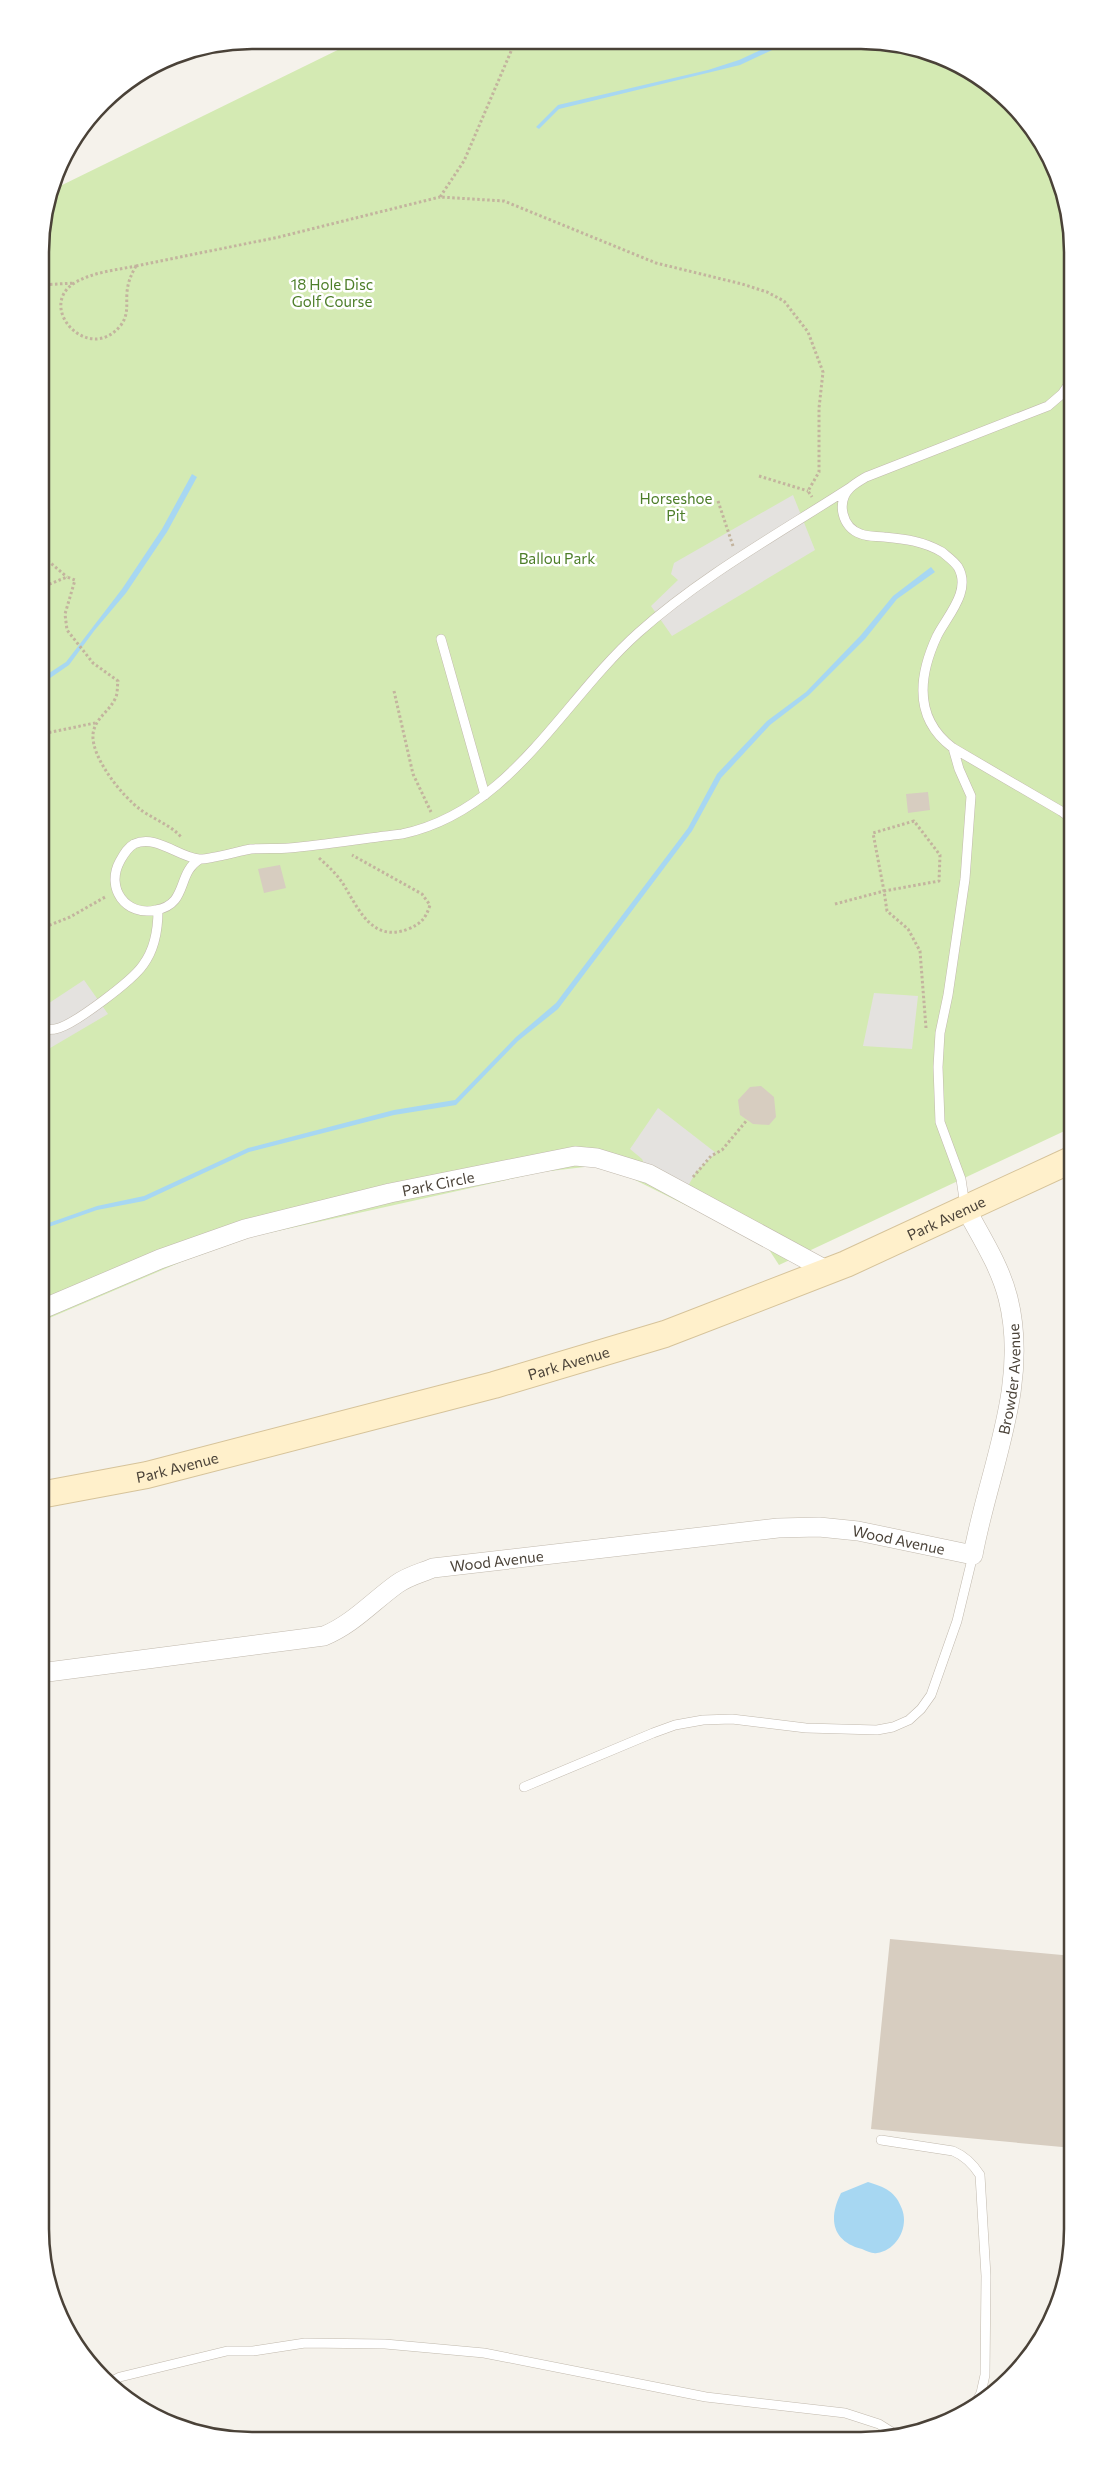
<svg xmlns="http://www.w3.org/2000/svg" width="1113" height="2481" font-family="Commissioner,sans-serif">
  <style>
    .green { fill: #d4eab3 }
    .parking { fill: #e4e2df }
    .water { fill: #a7d7f2 }
    .building { fill: #d7cdc0 }
    .lines { fill: none; stroke-linecap: round; stroke-linejoin: round }
    .lane-casing { stroke: #c1b9ad; stroke-width: 10 }
    .street-casing { stroke: #c1b9ad; stroke-width: 20 }
    .secondary-casing { stroke: #d6c39a; stroke-width: 28 }
    .path { stroke: #c3b49e; stroke-width: 3; stroke-dasharray: 2.5 2.5; stroke-linecap: butt }
    .lane { stroke: #fff; stroke-width: 9 }
    .street { stroke: #fff; stroke-width: 19 }
    .secondary { stroke: #fff0cb; stroke-width: 26 }
    .labels { text-anchor: middle; dominant-baseline: central; stroke-width: 5; stroke-linejoin: round; paint-order: stroke }
    .park-label { font-size: 15px; fill: #4d7e29; stroke: #fff }
    .street-label { font-size: 15px; fill: #4a4238; stroke: #fff }
    .rim { fill: none; stroke: #4a4238; stroke-width: 2.5 }
  </style>
  <rect width="100%" height="100%" fill="#f5f2eb"/>
  <path class="green" d="M356,41l546,3 53,18 46,31 43,53 22,51 7,55v875l-294,138 -13,-20 -145,-72 -28,-7 -51,6 -291,65 -70,25 -141,60v-1084l14,-49z"/>
  <path class="parking" d="M793,495l22,55 -143,86 -21,-30 27,-26 -7,-6 3,-11z
    M84,980l24,34 -68,40v-45z
    M874,993l44,3 -6,53 -49,-3z
    M658,1108l58,45 -20,19 -12,21 -35,-19 -7,-15 -12,-10z"/>
  <path class="water" d="M776,43h11l-47,22 -181,44 -20,20 -3,-2 22,-22 150,-35 31,-10z
    M192,474l5,3 -30,55 -41,61 -32,38 -25,34 -29,20v-6l26,-17 56,-73 40,-60z
    M931,567l4,5 -38,27 -32,40 -56,56 -39,30 -49,53 -29,53 -134,178 -40,32 -62,64 -62,10 -145,37 -105,49 -47,9 -57,20v-3l6,-3 51,-18 47,-10 104,-48 146,-38 61,-10 61,-63 40,-34 132,-175 29,-54 50,-53 39,-29 55,-57 32,-39z
    M868,2182c17,5 28,10 34,27 7,18 -5,41 -25,44 -5,1 -10,-2 -15,-4 -30,-8 -34,-30 -21,-56z"/>
  <path class="building" d="M928,792l2,18 -22,3 -2,-19z
    M280,865l6,23 -22,5 -6,-24z
    M761,1086l13,11 2,20 -7,8 -16,-1 -13,-9 -2,-15 12,-13z
    M890,1939l183,17v192l-202,-19z"/>
  <g class="lines">
    <defs>
      <path id="lane" d="M441,639l44,156
        M953,748l6,21 12,27 -6,83 -17,116 -8,38 -2,34 2,55 21,57 4,27
        M1073,820l-12,-9 -108,-63c-39,-29 -35,-71 -16,-112 10,-20 35,-45 21,-69 -4,-6 -10,-10 -16,-15 -19,-11 -37,-13 -58,-15 -7,-1 -16,0 -23,-3 -19,-6 -25,-32 -11,-46 4,-4 11,-8 16,-11l182,-71 14,-12 11,-16
        M200,859c-24,14 -11,45 -44,51 -30,7 -51,-22 -36,-49 4,-7 7,-13 14,-17 22,-10 44,13 65,15 9,1 40,-8 52,-10 13,-1 26,0 38,-1 38,-3 76,-10 113,-14 109,-23 159,-132 236,-201 64,-57 140,-99 213,-146
        M40,1029c7,1 13,1 19,-1 18,-6 73,-47 84,-63 12,-16 15,-35 15,-55
        M524,1787l129,-54 22,-8 28,-5 29,-1 74,9 71,2 16,-3 16,-7 12,-11 10,-14 26,-74 16,-66
        M881,2140l72,11c12,5 20,13 27,24l6,101 -1,99 -4,18 -8,15
        M108,2383l12,-6 107,-26h26l52,-8 80,1 99,9 222,44 139,16 34,11 19,12"/>
      <g id="street">
        <path id="s1" d="M40,1310l120,-51 85,-30 145,-36 185,-37 22,2 52,16 179,97"/>
        <path id="s2" d="M40,1673l284,-37c29,-12 48,-34 73,-52 11,-8 24,-11 36,-16l345,-40 41,-1 39,4 115,24c15,-84 57,-170 35,-257 -8,-32 -27,-61 -42,-89"/>
      </g>
      <g id="secondary">
        <path id="s3" d="M40,1495l107,-20 347,-90 171,-51 181,-70 227,-105"/>
      </g>
    </defs>
    <use href="#lane" class="lane-casing"/>
    <use href="#street" class="street-casing"/>
    <use href="#secondary" class="secondary-casing"/>
    <path class="path" d="M515,42l-51,119 -24,36 64,4 152,62 86,21 25,8 17,9 24,31 15,40 -4,36v64l-11,19 4,6
      M136,266l143,-29 161,-40
      M136,266c-5,9 -8,16 -9,26 -1,12 2,22 -6,33 -32,41 -87,-19 -45,-43 18,-10 40,-12 60,-16z
      M40,285l35,-2
      M759,476l49,15
      M718,501l15,45
      M40,554l27,23
      M40,588l27,-11 8,3 -10,34 2,16 26,33 25,18c-1,6 0,13 -3,18 -7,14 -20,19 -22,35 -2,24 30,63 48,76 14,10 30,15 41,28
      M394,691l19,83 18,38
      M40,737l11,-5 44,-9
      M319,858c10,9 19,17 26,29 14,23 28,56 63,42 13,-5 18,-11 22,-24l-8,-11 -70,-39
      M835,904l49,-13 -11,-58 41,-12 26,34 -1,26 -55,10 3,20 21,18 12,22 6,77
      M40,929l30,-12 37,-21
      M693,1177l18,-21 11,-6 25,-30"/>
    <use href="#lane" class="lane"/>
    <use href="#street" class="street"/>
    <use href="#secondary" class="secondary"/>
  </g>
  <g class="labels">
    <g class="park-label">
      <text x="332" y="284">18 Hole Disc<tspan x="332" dy="17">Golf Course</tspan></text>
      <text x="676" y="498">Horseshoe<tspan x="676" dy="17">Pit</tspan></text>
      <text x="557" y="558">Ballou Park</text>
    </g>
    <g class="street-label">
      <text stroke="none"><textPath href="#s1" startOffset="419">Park Circle</textPath></text>
      <text stroke="none"><textPath href="#s3" startOffset="950">Park Avenue</textPath></text>
      <text stroke="none"><textPath href="#s3" startOffset="545">Park Avenue</textPath></text>
      <text stroke="none"><textPath href="#s2" startOffset="1141">Browder Avenue</textPath></text>
      <text stroke="none"><textPath href="#s3" startOffset="140">Park Avenue</textPath></text>
      <text stroke="none"><textPath href="#s2" startOffset="885">Wood Avenue</textPath></text>
      <text stroke="none"><textPath href="#s2" startOffset="480">Wood Avenue</textPath></text>
    </g>
  </g>
  <path d="M0 0H1113V2481H0ZM252 49H861A203 203 0 0 1 1064 252V2229A203 203 0 0 1 861 2432H252A203 203 0 0 1 49 2229V252A203 203 0 0 1 252 49Z" fill="#fff" fill-rule="evenodd"/>
  <path class="rim" d="M252 49H861A203 203 0 0 1 1064 252V2229A203 203 0 0 1 861 2432H252A203 203 0 0 1 49 2229V252A203 203 0 0 1 252 49Z"/>
</svg>
